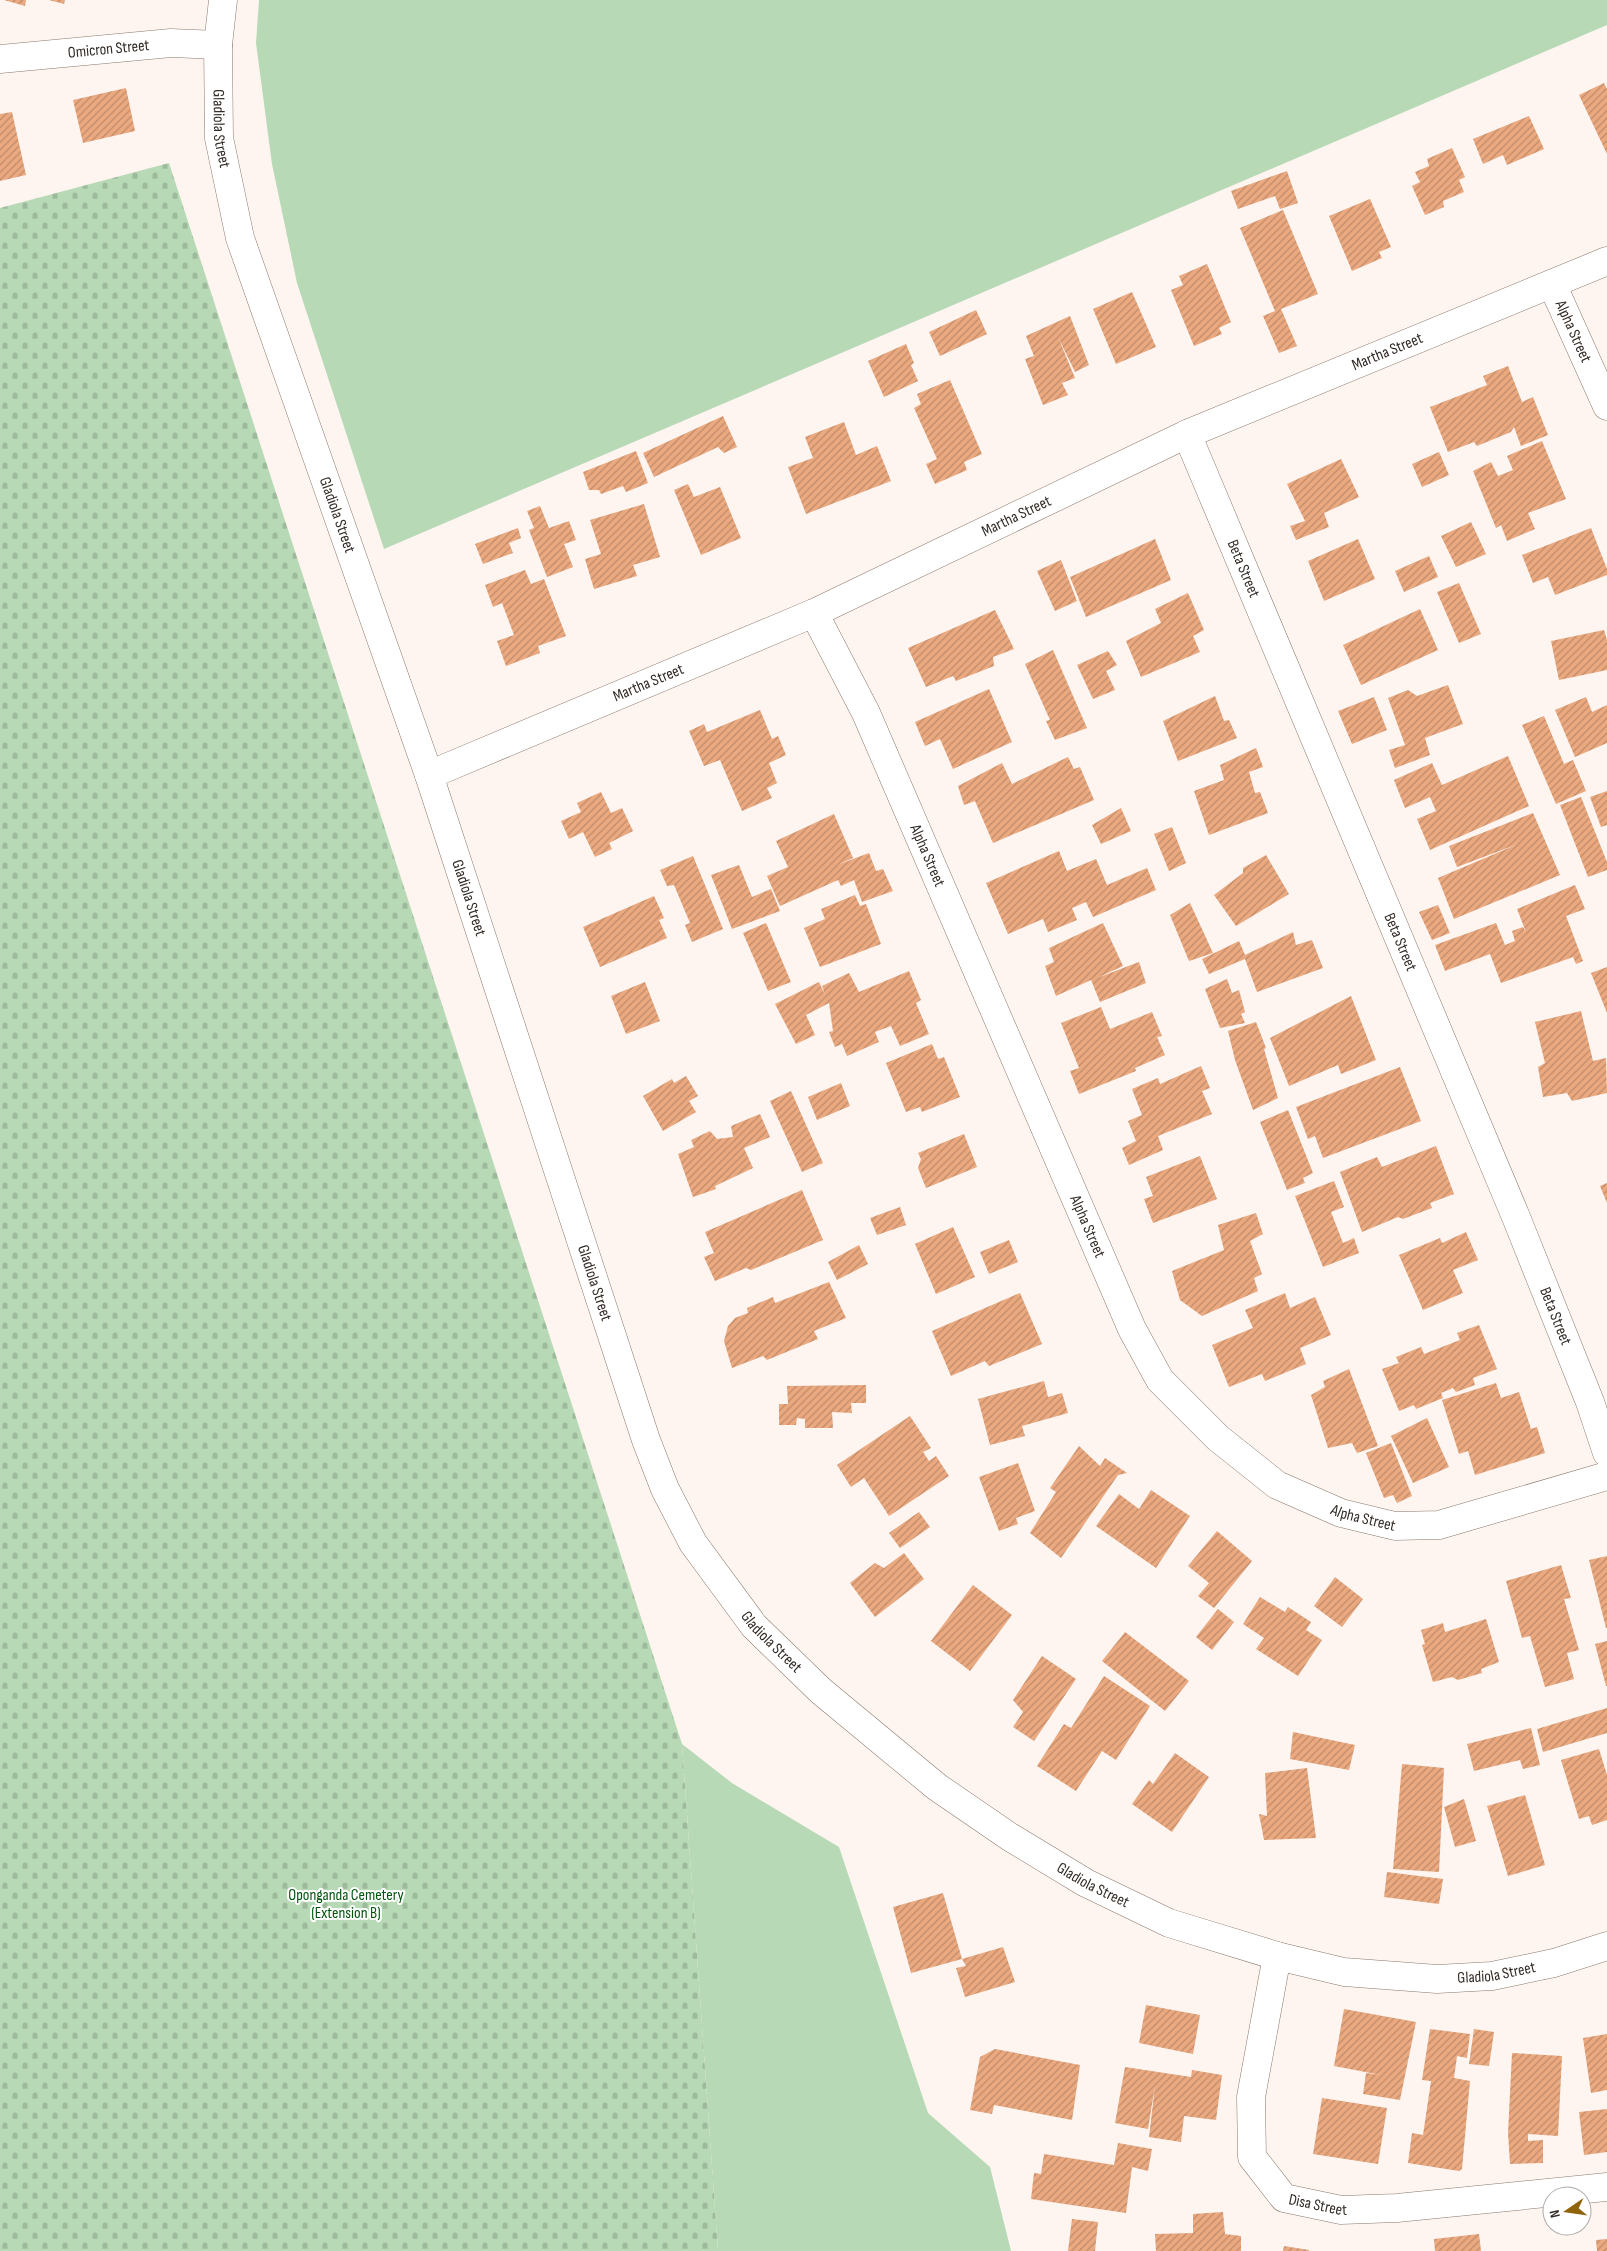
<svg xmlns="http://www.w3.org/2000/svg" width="1607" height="2251" font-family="'Sofia Sans Condensed',sans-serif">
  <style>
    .grass { fill: #b7d9b5 }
    .cemetery { fill: url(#cemetery-stones) }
    .building { fill: url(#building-hatch) }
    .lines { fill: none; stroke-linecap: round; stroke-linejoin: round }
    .minor-casing { stroke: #8b786c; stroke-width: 29 }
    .minor { stroke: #fff; stroke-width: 28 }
    .labels { text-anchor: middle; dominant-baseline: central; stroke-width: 4; stroke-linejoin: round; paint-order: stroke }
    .street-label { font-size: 16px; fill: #332b26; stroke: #fff }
    .park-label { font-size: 16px; fill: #02540d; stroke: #fff }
  </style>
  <defs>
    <pattern id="cemetery-stones" width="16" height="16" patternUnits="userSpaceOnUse" patternTransform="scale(1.25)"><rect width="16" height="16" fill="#b7d9b5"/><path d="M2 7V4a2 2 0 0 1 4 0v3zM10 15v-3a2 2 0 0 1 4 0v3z" fill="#9eba9c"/></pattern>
    <pattern id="building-hatch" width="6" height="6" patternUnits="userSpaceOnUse" patternTransform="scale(1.25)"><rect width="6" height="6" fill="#eba980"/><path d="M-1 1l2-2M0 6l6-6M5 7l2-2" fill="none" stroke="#bf8a69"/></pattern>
  </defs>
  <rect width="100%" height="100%" fill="#fef5f0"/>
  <path class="grass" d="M259,0h1348v25l-1223,524 -87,-266 -25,-119 -16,-121z
    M682,1744l50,39 107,64 89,266 62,54 21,84h-293z"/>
  <path class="cemetery" d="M169,163l513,1581 36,507h-718v-2043z"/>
  <path class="building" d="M4,0h22l-1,6z
    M49,0h16l-1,4z
    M1604,83l3,6v65l-28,-59z
    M126,88l9,43 -52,12 -10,-43z
    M12,112l14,63 -26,6v-67z
    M1529,116l15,33 -37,16 -4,-10 -20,9 -10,-25z
    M1452,148l13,29 -6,3 5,12 -21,9 1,6 -19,8 -13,-29 8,-4 -5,-10 14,-6 -2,-7z
    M1287,171l11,32 -18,6 -5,-13 -37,13 -7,-18z
    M1370,199l21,48 -12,5 3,6 -30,13 -23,-55z
    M1283,210l35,84 -37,15 16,37 -18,7 -16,-37 12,-5 -35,-83z
    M1207,264l24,58 -12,6 3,6 -28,12 -23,-56 12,-5 -4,-9z
    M1132,292l24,55 -40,17 -23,-55z
    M976,310l11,24 -47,22 -11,-24z
    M1070,316l19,49 -14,7 -17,-35 17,41 -13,5 6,12 -25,10 -18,-46 9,-3 -8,-20z
    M906,344l8,19 -3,2 7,16 -34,16 -16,-36z
    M1508,366l14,36 11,-5 15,38 -27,11 -7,-19 -3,5 -34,14 -3,-4 -26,10 -18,-45 57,-22 -4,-9z
    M950,380l32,74 -18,8 3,8 -32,14 -9,-20 11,-5 -23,-51 7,-4 -4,-10z
    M723,416l14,31 -13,6 -6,-6 -64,30 -11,-24z
    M844,422l12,33 21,-9 14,35 -85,33 -18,-47 25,-9 -8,-21z
    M1542,441l24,58 -38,14 7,16 -28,12 -6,-16 -5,3 -23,-57 18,-9 7,14 15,-6 -6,-14z
    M636,451l12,32 -22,9 -3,-6 -22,8 -2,-4h-10l-6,-18z
    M1439,452l10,23 -27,12 -10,-23z
    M1341,459l18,38 -35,16 5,14 -33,13 -6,-14 15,-5 -18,-37z
    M688,484l6,13 26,-10 21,51 -40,17 -27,-65z
    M644,504l16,53 -27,8 4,11 -43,13 -9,-30 16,-5 -11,-34z
    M540,506l9,22 20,-7 7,19 -12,4 9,23 -26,10 -18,-47 5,-2 -7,-17z
    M1471,522l15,32 -30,13 -15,-31z
    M518,528l3,10 -12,5 4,10 -30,11 -8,-20z
    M1591,528l16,41v6l-52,20 -7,-18 -15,6 -11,-28z
    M1155,539l16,41 -85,37 -16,-40z
    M1358,539l17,40 -51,22 -16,-40z
    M1429,556l9,21 -34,15 -9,-21z
    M1061,560l16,41 -22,10 -18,-40z
    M525,570l6,14 13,-5 22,57 -28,10 2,7 -34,13 -9,-25 17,-6 -12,-32 -9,4 -8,-22z
    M1459,583l22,51 -22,9 -22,-51z
    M1188,593l16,37 -11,6 7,16 -59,25 -15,-36 35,-18 -6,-14z
    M1420,609l18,41 -77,35 -18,-40z
    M995,610l19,39 -21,8 1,9 -38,15 -3,-5 -27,11 -18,-39z
    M1604,630l3,10v30l-48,10 -8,-39z
    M1053,650l34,78 -32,12 -9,-19 4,-1 -25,-56z
    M1108,651l9,14 -11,6 9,19 -22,9 -16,-34z
    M1448,685l15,39 -38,14 5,17 -35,13 -6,-18 16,-5 -17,-47 20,-8 9,6z
    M989,689l23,53 -59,27 -13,-30 -15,7 -10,-24z
    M1215,696l9,25 5,-1 8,18 -59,23 -15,-40z
    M1374,697l13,33 -35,14 -14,-33z
    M1586,697l6,15 15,-7v38l-32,14 -20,-47z
    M760,710l12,29 6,-3 8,19 -17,8 8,20 -10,5 5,10 -30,13 -22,-51 -16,6 -15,-35 15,-7 3,8z
    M1544,716l20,48 9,-4 13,31 -30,13 -34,-79z
    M1256,748l7,19 -14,5 6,21 5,-1 8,21 -59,22 -15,-44 30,-11 -4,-15z
    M1508,756l21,50 -99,44 -13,-31 19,-8 -6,-14 -25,11 -11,-28 38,-17 10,22z
    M1068,757l6,12 6,-2 14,33 -101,43 -18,-42 -11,4 -6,-19 44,-23 10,21z
    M1607,791v34l-6,2 -11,-30z
    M601,792l10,21 11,-5 11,23 -24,12 3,6 -17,8 -12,-25 -14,7 -8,-18 20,-9 -4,-9z
    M1581,797l26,65v8l-19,7 -28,-72z
    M1121,808l10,23 -30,13 -9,-19z
    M1533,813l27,62 -106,44 -16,-41 80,-34 -61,23 -8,-21z
    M834,814l19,44 -16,7 32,-12 7,18 7,-2 10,22 -31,11 -8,-22 -13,6 -3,-6 -58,26 -13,-30 21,-9 -12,-26z
    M1172,827l14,36 -17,8 -15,-37z
    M1059,851l8,20 29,-12 11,26 40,-17 9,22 -63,27 -7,-15 -14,6 5,12 -29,12 -5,-13 -35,15 -22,-51z
    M1266,855l23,39 -53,32 -22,-31 29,-22v-5z
    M693,856l30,73 -31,13 -7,-17 5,-2 -16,-38 -7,1 -7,-16z
    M739,865l13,32 19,-8 9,22 -48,18 -21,-54z
    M1575,885l10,24 -19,7 17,45 -7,3 -3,-7 -72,26 -11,-29 -45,17 -10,-26 61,-22 9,22 10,-4 -3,-10 11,-4 3,5 -9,-23z
    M855,895l5,11 6,-2 15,40 -61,23 -16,-39 21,-9 -4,-10z
    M654,896l10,22 -5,2 8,18 -67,29 -17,-40z
    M1190,903l23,50 -24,8 -19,-46z
    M1438,905l12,28 -18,7 -13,-28z
    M766,923l25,59 -23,9 -25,-58z
    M1103,923l20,43 -26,12 42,-16 7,21 -46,19 -9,-22 -35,16 -11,-30 9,-4 -5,-14z
    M1293,932l3,13 16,-5 11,28 -66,24 -12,-33 -36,15 -7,-15 37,-18 6,14z
    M1607,967v46l-16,-40z
    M909,971l12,29 -5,3 13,31 -29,12 -9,-20 -16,6 4,10 -32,14 -5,-12 -7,3 -6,-15 4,-1 -4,-28 -23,12 9,20 -19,9 -21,-40 44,-22 6,13 -3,-9 27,-13 10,19z
    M1227,979l5,14 7,-3 6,22 -4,2 4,9 -25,5 -15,-39z
    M645,982l15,39 -34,13 -15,-38z
    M1351,996l25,64 -35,14 -3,-9 -49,21 -19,-48z
    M1101,1007l9,22 42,-17 10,24 -5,1 8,18 -30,13 1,3 -57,23 -9,-23 9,-3 -18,-45z
    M1581,1011l12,50 13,-3 1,35 -35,8 -5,-8 -24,4 -5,-30 7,-4 -10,-41z
    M1256,1022l10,26 -2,1 14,49 -25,12 -18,-50 -7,-29z
    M932,1044l6,15 6,-2 16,40 -38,15 -2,-5 -14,5 -20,-49z
    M1201,1066l9,22 -8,3 10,23 -54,22 5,14 -34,15 -7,-17 14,-7 -8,-20 14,-6 -10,-26 26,-11 2,6z
    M1400,1067l21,54 -98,37 -8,-22 -7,3 -12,-32z
    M686,1076l12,20 -9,5 7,11 -33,19 -20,-35 29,-17 2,4z
    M841,1083l9,23 -33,14 -9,-23z
    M791,1091l32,72 -21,9 -32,-71z
    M1288,1110l25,63 -10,5 2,5 -18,7 -27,-68z
    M760,1114l10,23 -26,11 9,20 -38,18 1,3 -23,8 -15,-43 16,-7 -3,-7 19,-9 7,8 16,-2 -2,-11z
    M964,1134l13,33 -51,21 -8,-20 3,-9 -3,-6z
    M1436,1146l18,48 -24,9 2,5 -29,11 -5,-2 -36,15 -22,-60 37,-15 5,10z
    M1200,1156l17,43 -64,24 -9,-24 9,-3 -7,-19z
    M1334,1181l10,26 -13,5 12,31 11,-5 5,15 -36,14 -28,-71z
    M1607,1183v20l-7,-17z
    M802,1190l21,50 -72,30 -5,-2 -31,13 -11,-24 10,-4 -9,-21z
    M900,1207l6,18 -29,10 -7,-17z
    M1256,1213l7,21 -13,7 12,33 -8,4 4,13 -56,25 -22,-16 -8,-29 52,-21 -6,-25z
    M953,1227l22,50 -39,17 -21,-50z
    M1466,1232l12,28 -25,10 10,23 -40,17 -24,-55 41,-17 2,5z
    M1009,1240l9,22 -29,12 -9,-22z
    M859,1245l9,19 -31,16 -9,-18z
    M829,1282l17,36 -32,13 4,8 -51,21 -4,-4 -31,12 -8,-27 4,-15 7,-8 13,-5 -1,-5 26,-11 2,6z
    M1020,1293l22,51 -53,22 -4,-5 -34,15 -19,-45z
    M1285,1293l5,15 25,-11 16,38 -31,13 6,16 -41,17 -3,-7 -33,13 -17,-42 41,-17 -8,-18z
    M1479,1325l18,44 -24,9 2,7 -19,7 -3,-4 -12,5 2,5 -27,11 -2,-4 -15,6 -17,-42 17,-6 -3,-6 25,-10 3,7 36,-14 -3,-7z
    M1349,1369l29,77 -21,7 -5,-10 -24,5 -17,-53 14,-8 -2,-6z
    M1044,1381l4,16 14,-4 6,20 -46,13 3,10 -35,9 -12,-46z
    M1496,1383l5,15 18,-6 12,37 6,-2 8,26 -70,22 -7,-24 -9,3 -17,-54z
    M866,1385v18h-15l1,10 -20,-1 1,16h-28v-9l-8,-1 -1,7h-17v-21h9l-1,-18z
    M910,1416l21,32 -8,4 6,9 7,-5 13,20 -60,40 -25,-38 -13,9 -14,-22z
    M1427,1418l22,49 -36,16 -22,-47z
    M1391,1443l21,53 -15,7 -4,-8 -9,3 -18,-45z
    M1079,1446l21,20 5,-8 22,15 -9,2 -57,83 -31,-25 26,-41 -6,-4z
    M1018,1463l17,48 -19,7 2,6 -19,7 -20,-54z
    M1151,1490l39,26 -34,52 -60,-42 23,-32 20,15z
    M919,1512l11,15 -30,21 -11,-15z
    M1217,1531l35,30 -38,47 -16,-12 11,-13 -21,-17z
    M904,1553l20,26 -49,38 -25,-34 25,-20 9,5z
    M1607,1556v72h-1l-17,-68z
    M1561,1565l10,33 -7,1 15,51 -12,3 7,26 -29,8 -15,-51 -8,2 -16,-57z
    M1335,1577l28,22 -21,28 -28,-21z
    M973,1585l39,30 -42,56 -39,-30z
    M1260,1597l25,15 3,-5 23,15 -5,8 16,10 -24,36 -42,-27 8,-11 -21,-14z
    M1218,1609l16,13 -22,28 -16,-13z
    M1486,1619l13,43 -18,7 1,4 -24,7 -6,-3 -19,5 -11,-37 3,-1 -4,-14 22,-7 2,9z
    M1125,1632l64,49 -24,30 -63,-50z
    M1607,1641v45h-1l-11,-42z
    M1042,1656l34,23 -42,62 -21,-14 10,-15 -10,-12z
    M1104,1676l46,30 -34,54 -14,-9 -26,40 -39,-25 27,-42 7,4z
    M1607,1708v25l-64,19 -6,-23z
    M1531,1728l9,37 -17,4 -3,-9 -46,11 -7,-27z
    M1293,1732l62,13 -6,25 -59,-11z
    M1599,1749l8,26v45l-15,5 -3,-9 -10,3 -18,-59z
    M1175,1753l34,24 -37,55 -40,-28 17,-24 4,4z
    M1402,1764l42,4 -5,104 -46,-3z
    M1307,1768l9,70 -52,2 -5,-26 8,2 -2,-43z
    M1525,1795l20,70 -37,11 -21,-70z
    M1464,1799l12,42 -21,6 -11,-40z
    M1387,1872l56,7 -4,25 -55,-7z
    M943,1893l19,66 -51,14 -18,-66z
    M1003,1947l12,35 -50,15 -9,-29 10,-2 -4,-7z
    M1146,2005l54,10 -7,39 -54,-11z
    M1344,2009l72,13 -16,78 -37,-6 3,-21 15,2 -47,-9z
    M1430,2029l40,5 -3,24 -10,-2 -3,22 16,3 -8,88 -3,2 -51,-8 4,-30 11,2 8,-54 -9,-1z
    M1474,2029l20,3 -5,34 -20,-2z
    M1607,2034v56l-16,3 -8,-55z
    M995,2049l85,16 -8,55 -78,-15 -2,9 -22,-4 10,-53z
    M1512,2053l50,3 -4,80 -30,-2v7l15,-1v23l-33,1 -2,-31z
    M1125,2067l66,10 1,-7 30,5 -6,45 -32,-4 -3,26 -32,-5 6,-51 -7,43 -33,-6z
    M1322,2098l65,10 -9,56 -65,-10z
    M1607,2109v43l-23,3 -5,-43z
    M1118,2143l34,6 -4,22 -16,-4 -6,46 -95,-14 3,-26 7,1 3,-20 70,11z
    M1223,2212l2,22 16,2v15h-85l-1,-17 38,-1v-19z
    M1072,2219l26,3 -3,29h-27z
    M1479,2234l2,17h-46l-1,-12z
    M1607,2239v12h-10l-1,-11z
    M1284,2246l25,4v1h-26z"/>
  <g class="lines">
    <defs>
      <g id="minor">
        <path id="s1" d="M223,0l-5,45 1,93 21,100 189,537 217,665 19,49 28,54 61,83 67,65 116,96 73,50 76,46 83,40 108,33 67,16 93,7 55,-3 62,-13 53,-17"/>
        <path id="s2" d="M0,59l171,-16 47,2"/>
        <path id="s3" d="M1552,284l55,122"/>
        <path id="s4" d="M1187,434l329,783 74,185 17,51"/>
        <path id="s5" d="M814,613l52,100 266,616 28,51 58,58 59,47 64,28 54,13 44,-1 168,-49"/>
        <path id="s6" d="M429,775l385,-162 373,-179 420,-173"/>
        <path id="s7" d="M1277,1956l-26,141 1,60 32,41 57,12 56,-2 210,-21"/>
      </g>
    </defs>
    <use href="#minor" class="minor-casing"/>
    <use href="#minor" class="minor"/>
  </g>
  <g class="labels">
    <g class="street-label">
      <text stroke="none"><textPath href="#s2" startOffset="109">Omicron Street</textPath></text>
      <text stroke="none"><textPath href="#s1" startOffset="129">Gladiola Street</textPath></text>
      <text stroke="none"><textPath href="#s3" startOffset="52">Alpha Street</textPath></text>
      <text stroke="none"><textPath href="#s6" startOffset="1048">Martha Street</textPath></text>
      <text stroke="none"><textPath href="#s1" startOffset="534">Gladiola Street</textPath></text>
      <text stroke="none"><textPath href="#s6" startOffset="642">Martha Street</textPath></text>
      <text stroke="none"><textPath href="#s4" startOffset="146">Beta Street</textPath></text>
      <text stroke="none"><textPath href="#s6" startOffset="238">Martha Street</textPath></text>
      <text stroke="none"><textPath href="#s5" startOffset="268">Alpha Street</textPath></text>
      <text stroke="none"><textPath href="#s1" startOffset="939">Gladiola Street</textPath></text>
      <text stroke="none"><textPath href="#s4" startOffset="551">Beta Street</textPath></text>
      <text stroke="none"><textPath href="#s5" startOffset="672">Alpha Street</textPath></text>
      <text stroke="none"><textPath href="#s1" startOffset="1344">Gladiola Street</textPath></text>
      <text stroke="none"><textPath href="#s4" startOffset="956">Beta Street</textPath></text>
      <text stroke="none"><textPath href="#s5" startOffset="1092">Alpha Street</textPath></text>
      <text stroke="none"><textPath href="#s1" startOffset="1749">Gladiola Street</textPath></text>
      <text stroke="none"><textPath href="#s1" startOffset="2154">Gladiola Street</textPath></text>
      <text stroke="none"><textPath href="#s1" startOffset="2574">Gladiola Street</textPath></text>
      <text stroke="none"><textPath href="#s7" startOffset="290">Disa Street</textPath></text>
    </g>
    <g class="park-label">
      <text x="346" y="1895">Oponganda Cemetery<tspan x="346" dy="18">(Extension B)</tspan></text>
    </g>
  </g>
  <g transform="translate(1567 2211) rotate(257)"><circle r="24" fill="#ffffff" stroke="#adaaa8"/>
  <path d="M0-4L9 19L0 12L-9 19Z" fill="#8f630a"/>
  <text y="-8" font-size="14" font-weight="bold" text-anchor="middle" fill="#332b26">N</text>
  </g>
</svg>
